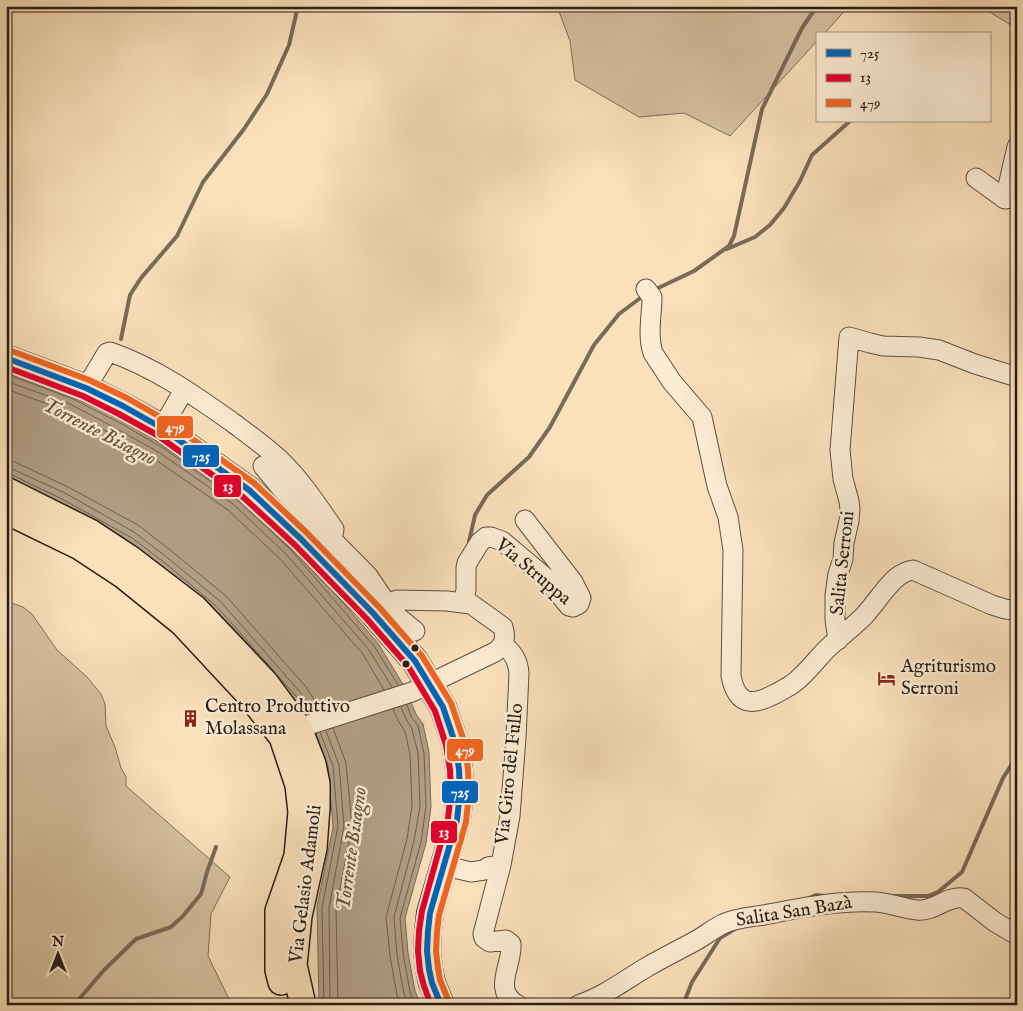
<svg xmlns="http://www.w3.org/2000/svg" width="1023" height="1011" font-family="'IM FELL English',serif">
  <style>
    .green { fill: #d6c0a0; stroke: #7e6e5b }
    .water { fill: #b29e84; stroke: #7a6a58 }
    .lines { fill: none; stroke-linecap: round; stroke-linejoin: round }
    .shore { stroke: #6c5e4d; stroke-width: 1 }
    .stream { stroke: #7a6a58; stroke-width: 4 }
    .minor-casing { stroke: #5c4e40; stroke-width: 21 }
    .major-casing { stroke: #271d16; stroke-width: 28 }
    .minor { stroke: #fcecd3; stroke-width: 19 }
    .major { stroke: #fae1bc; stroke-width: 25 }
    .bus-1-casing { stroke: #fcecd3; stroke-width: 10 }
    .bus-2-casing { stroke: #fcecd3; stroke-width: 10 }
    .bus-3-casing { stroke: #fcecd3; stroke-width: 10 }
    .bus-1 { stroke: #0065bd; stroke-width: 6 }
    .bus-2 { stroke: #e4002b; stroke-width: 6 }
    .bus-3 { stroke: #f26522; stroke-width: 6 }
    .bus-dot { fill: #271d16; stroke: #fcecd3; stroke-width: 2 }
    .labels { text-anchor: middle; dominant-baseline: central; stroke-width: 5; stroke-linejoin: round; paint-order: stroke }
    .street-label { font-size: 19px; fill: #271d16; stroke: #fcecd3 }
    .poi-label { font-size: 19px; fill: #271d16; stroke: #fcecd3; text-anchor: start }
    .water-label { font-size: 20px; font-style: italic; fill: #5f5142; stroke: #fcecd3 }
    .line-badge { stroke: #fcecd3; stroke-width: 2 }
    .badge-label { font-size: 14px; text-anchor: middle; font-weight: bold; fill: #fff }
  </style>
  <rect width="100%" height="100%" fill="#fae1bc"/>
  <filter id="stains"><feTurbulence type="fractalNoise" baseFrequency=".004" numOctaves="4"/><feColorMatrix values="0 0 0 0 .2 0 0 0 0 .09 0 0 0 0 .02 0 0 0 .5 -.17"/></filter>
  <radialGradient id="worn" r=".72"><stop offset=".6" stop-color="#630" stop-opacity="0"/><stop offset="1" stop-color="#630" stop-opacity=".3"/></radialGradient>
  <path class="green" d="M557,6h292l-25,28h-7v7l-87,95 -46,-23 -45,4 -64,-37 -5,-39z
    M980,6h37v20l-3,1z
    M6,601l17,6 9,7 25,36 30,27 14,17 4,10 1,22 9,21 6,21 5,9v9l104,91 -19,37 -3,42 24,49h-226z"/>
  <path class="water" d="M6,369l69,25 91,50 74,52 54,50 84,97 26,43 12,28 7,10 6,28 2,55 -5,36 -21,75 3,35 7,38 6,14h-102l-2,-98 16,-80 -5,-60 -12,-33 -24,-35 -130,-132 -33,-25 -70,-39 -53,-25z"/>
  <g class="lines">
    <path class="shore" d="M6,374l67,25 49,25 41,24 74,52 53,49 84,97 24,39
      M6,381l64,23 49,26 41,23 73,51 53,50 83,96 23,37
      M6,389l61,22 48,25 41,24 72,50 52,49 83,95 21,36
      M6,460l9,2 53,25 70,38 36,28 53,44 79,90 15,23
      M6,468l6,1 53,24 69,39 35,27 52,43 79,90 14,20
      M6,474h4l52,25 70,39 33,25 51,43 58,65
      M276,674l20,22 12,18
      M407,705l4,11 7,10 6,27 2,53 -5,36 -21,76 3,35 7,39 5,13
      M401,707l5,12 6,10 6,24 2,53 -6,35 -20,76 3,38 7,39 5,11
      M393,709l6,13 6,10 5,22 2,51 -5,34 -21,78 4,39 7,39 3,10
      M333,728l13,35 6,63 -16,83 2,96
      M326,731l13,34 5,61 -15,82 1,97
      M320,732l13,34 5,60 -16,82 2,97"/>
    <path class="stream" d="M727,249l28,-12 15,-12 14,-17 16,-27 12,-26 38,-34
      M654,290l40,-19 35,-25 5,-10 28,-127 40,-81 15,-22
      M121,339l9,-44 11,-17 36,-42 26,-54 41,-53 23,-35 22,-49 9,-39
      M469,542l6,-27 12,-20 42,-38 21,-30 44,-82 25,-31 24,-18
      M891,896h37l10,-4 24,-20 41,-94 14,-22
      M809,898l7,-3 8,1
      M74,1005l30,-35 32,-31 35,-12 12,-11 18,-22 6,-22 9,-25
      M683,1005l9,-23 28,-44 18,-11"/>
    <defs>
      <path id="minor" d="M976,178l29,21 10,-2
        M1005,199l12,-52
        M646,289l6,8c0,18 -5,38 1,56l19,29 30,35 15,69 11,31 5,33 -2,126c6,30 21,30 44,18 7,-4 14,-7 20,-12 13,-10 22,-24 35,-36 11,-10 23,-19 34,-30 11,-12 20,-27 32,-38 5,-4 11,-7 17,-8l79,35 13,4 12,2
        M86,388l21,-35 3,-1c44,15 84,43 122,70 16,12 33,24 48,38 21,20 37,45 54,69l-2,11
        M162,428l22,-38
        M263,466l18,22 87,88 26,38 21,17
        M463,603l3,-13v-22l1,-5 13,-21 6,-5h5l11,4 44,37 23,28 4,1 6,-3 2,-6 -8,-16 -48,-62
        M838,640l-3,-20v-25l3,-21 5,-15 1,-16 5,-22 1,-12 -1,-8 -6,-22 -3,-29 9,-113 21,6 13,3 36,1 20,3 36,14 42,13
        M299,728l113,-36 83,-40c10,-7 11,-14 8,-25l-32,-23 -24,-3 -50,-1 -10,4 -14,9
        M501,865l-18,69 1,4 6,4 16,-2 5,4c2,20 -20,47 7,61
        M445,866l26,6 13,-2 4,-3 13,-2 9,-49 6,-78 3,-65c-1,-13 -6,-20 -16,-29
        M578,1005c25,-8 47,-25 69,-38 17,-10 34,-18 50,-27 9,-5 17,-12 26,-16 12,-6 28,-7 41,-9 37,-7 74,-15 112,-13 15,1 28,7 41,8 18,2 30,-15 47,-12l31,24 22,13"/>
      <path id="major" d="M6,358l80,30 37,18 39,22 87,62 52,49 72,74 42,48 28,46 12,36 4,26 1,24 -3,27 -27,93 -2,18 -1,20 2,18 3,14 9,22
        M6,490l84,42 41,27 64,49 70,74 34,46 14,36 4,20v23l-3,41 -15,68 -5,49 9,40
        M6,511l74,36 44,29 58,47 67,72 33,42 16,48 3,27 -4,44 -19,55v59l3,12"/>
    </defs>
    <use href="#minor" class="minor-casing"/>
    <use href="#major" class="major-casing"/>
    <use href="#minor" class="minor"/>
    <use href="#major" class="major"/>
    <defs>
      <path id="bus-1" d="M6,358l80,30 37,18 39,22 87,62 52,49 72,74 42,48 28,46 12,36 4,26 1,24 -3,27 -27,93 -2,18 -1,20 2,18 3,14 9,22"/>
      <path id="bus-2" d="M6,367l77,29 36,18 38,21 86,62 52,48 72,74 41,47 27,45 11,34 4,25 1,23 -3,25 -26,93 -3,20 -1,20 2,20 4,15 7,19"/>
      <path id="bus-3" d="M9,350l80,30 38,18 40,23 87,62 53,50 72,74 43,49 29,47 13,38 4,28 1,24 -3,29 -27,93 -2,17 -1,19 2,17 2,12 9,22"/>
    </defs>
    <use href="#bus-1" class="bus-1-casing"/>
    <use href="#bus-2" class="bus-2-casing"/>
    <use href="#bus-3" class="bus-3-casing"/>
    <use href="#bus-1" class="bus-1"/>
    <use href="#bus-2" class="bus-2"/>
    <use href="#bus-3" class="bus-3"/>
  </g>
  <defs>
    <symbol id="hotel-bare" viewBox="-9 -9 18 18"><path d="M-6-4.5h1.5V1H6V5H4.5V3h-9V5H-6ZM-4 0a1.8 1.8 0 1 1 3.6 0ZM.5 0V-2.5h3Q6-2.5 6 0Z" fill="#8f2418" stroke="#fcecd3" stroke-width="2.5" paint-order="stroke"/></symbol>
    <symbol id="building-bare" viewBox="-9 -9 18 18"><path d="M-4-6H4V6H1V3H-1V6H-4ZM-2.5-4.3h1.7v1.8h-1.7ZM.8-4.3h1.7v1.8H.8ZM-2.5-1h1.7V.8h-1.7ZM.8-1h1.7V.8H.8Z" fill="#8f2418" stroke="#fcecd3" stroke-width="2.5" paint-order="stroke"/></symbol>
  </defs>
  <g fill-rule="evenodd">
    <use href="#hotel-bare" x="874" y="666" width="25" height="25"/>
    <use href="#building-bare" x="178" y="706" width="25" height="25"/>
  </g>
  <g class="bus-dot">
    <circle cx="415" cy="648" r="4.5"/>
    <circle cx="406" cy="664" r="4.5"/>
  </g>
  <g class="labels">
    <g class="street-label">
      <text transform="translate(843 563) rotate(-84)">Salita Serroni</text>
      <text transform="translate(533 572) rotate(40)">Via Struppa</text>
      <text transform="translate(510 774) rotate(-84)">Via Giro del Fullo</text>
      <text transform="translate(306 884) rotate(-83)">Via Gelasio Adamoli</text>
      <text transform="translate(794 912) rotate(-9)">Salita San Bazà</text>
    </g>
    <g class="poi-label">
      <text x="901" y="667">Agriturismo<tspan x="901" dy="22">Serroni</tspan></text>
      <text x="205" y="707">Centro Produttivo<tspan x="205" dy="22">Molassana</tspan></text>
    </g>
    <g class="water-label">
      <text transform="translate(99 432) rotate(27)">Torrente Bisagno</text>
      <text transform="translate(352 849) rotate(-82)">Torrente Bisagno</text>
    </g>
  </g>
  <g class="line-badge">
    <rect x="156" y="415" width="38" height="24" rx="5" fill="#f26522"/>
    <rect x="182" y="444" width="38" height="24" rx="5" fill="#0065bd"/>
    <rect x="213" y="474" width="29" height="24" rx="5" fill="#e4002b"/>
    <rect x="446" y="738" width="38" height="24" rx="5" fill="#f26522"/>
    <rect x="441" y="780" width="38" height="24" rx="5" fill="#0065bd"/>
    <rect x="430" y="820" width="28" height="24" rx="5" fill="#e4002b"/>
  </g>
  <g class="badge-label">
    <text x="175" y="432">479</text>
    <text x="201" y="461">725</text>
    <text x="228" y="491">13</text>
    <text x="465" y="755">479</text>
    <text x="460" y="797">725</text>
    <text x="444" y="837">13</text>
  </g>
  <rect width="1023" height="1011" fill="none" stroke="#fae1bc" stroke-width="25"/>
  <rect x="8" y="8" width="1008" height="996" fill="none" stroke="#271d16" stroke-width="2.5"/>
  <rect x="12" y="12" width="998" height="986" fill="none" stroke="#271d16"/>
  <rect x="816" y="32" width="175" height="90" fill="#fcecd3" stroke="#a79987"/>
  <rect x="826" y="49" width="25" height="8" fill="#0065bd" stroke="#a79987"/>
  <text x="860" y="58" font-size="15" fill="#271d16">725</text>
  <rect x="826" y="74" width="25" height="8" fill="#e4002b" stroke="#a79987"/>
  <text x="860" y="82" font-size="15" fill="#271d16">13</text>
  <rect x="826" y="99" width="25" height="8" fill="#f26522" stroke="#a79987"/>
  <text x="860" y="108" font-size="15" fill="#271d16">479</text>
  <g transform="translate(58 954)" stroke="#fcecd3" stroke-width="4" paint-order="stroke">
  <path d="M0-4L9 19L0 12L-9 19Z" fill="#271d16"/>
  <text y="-8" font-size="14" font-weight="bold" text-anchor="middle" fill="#271d16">N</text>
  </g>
  <rect width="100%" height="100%" filter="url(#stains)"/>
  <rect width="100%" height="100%" fill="url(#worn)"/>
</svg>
